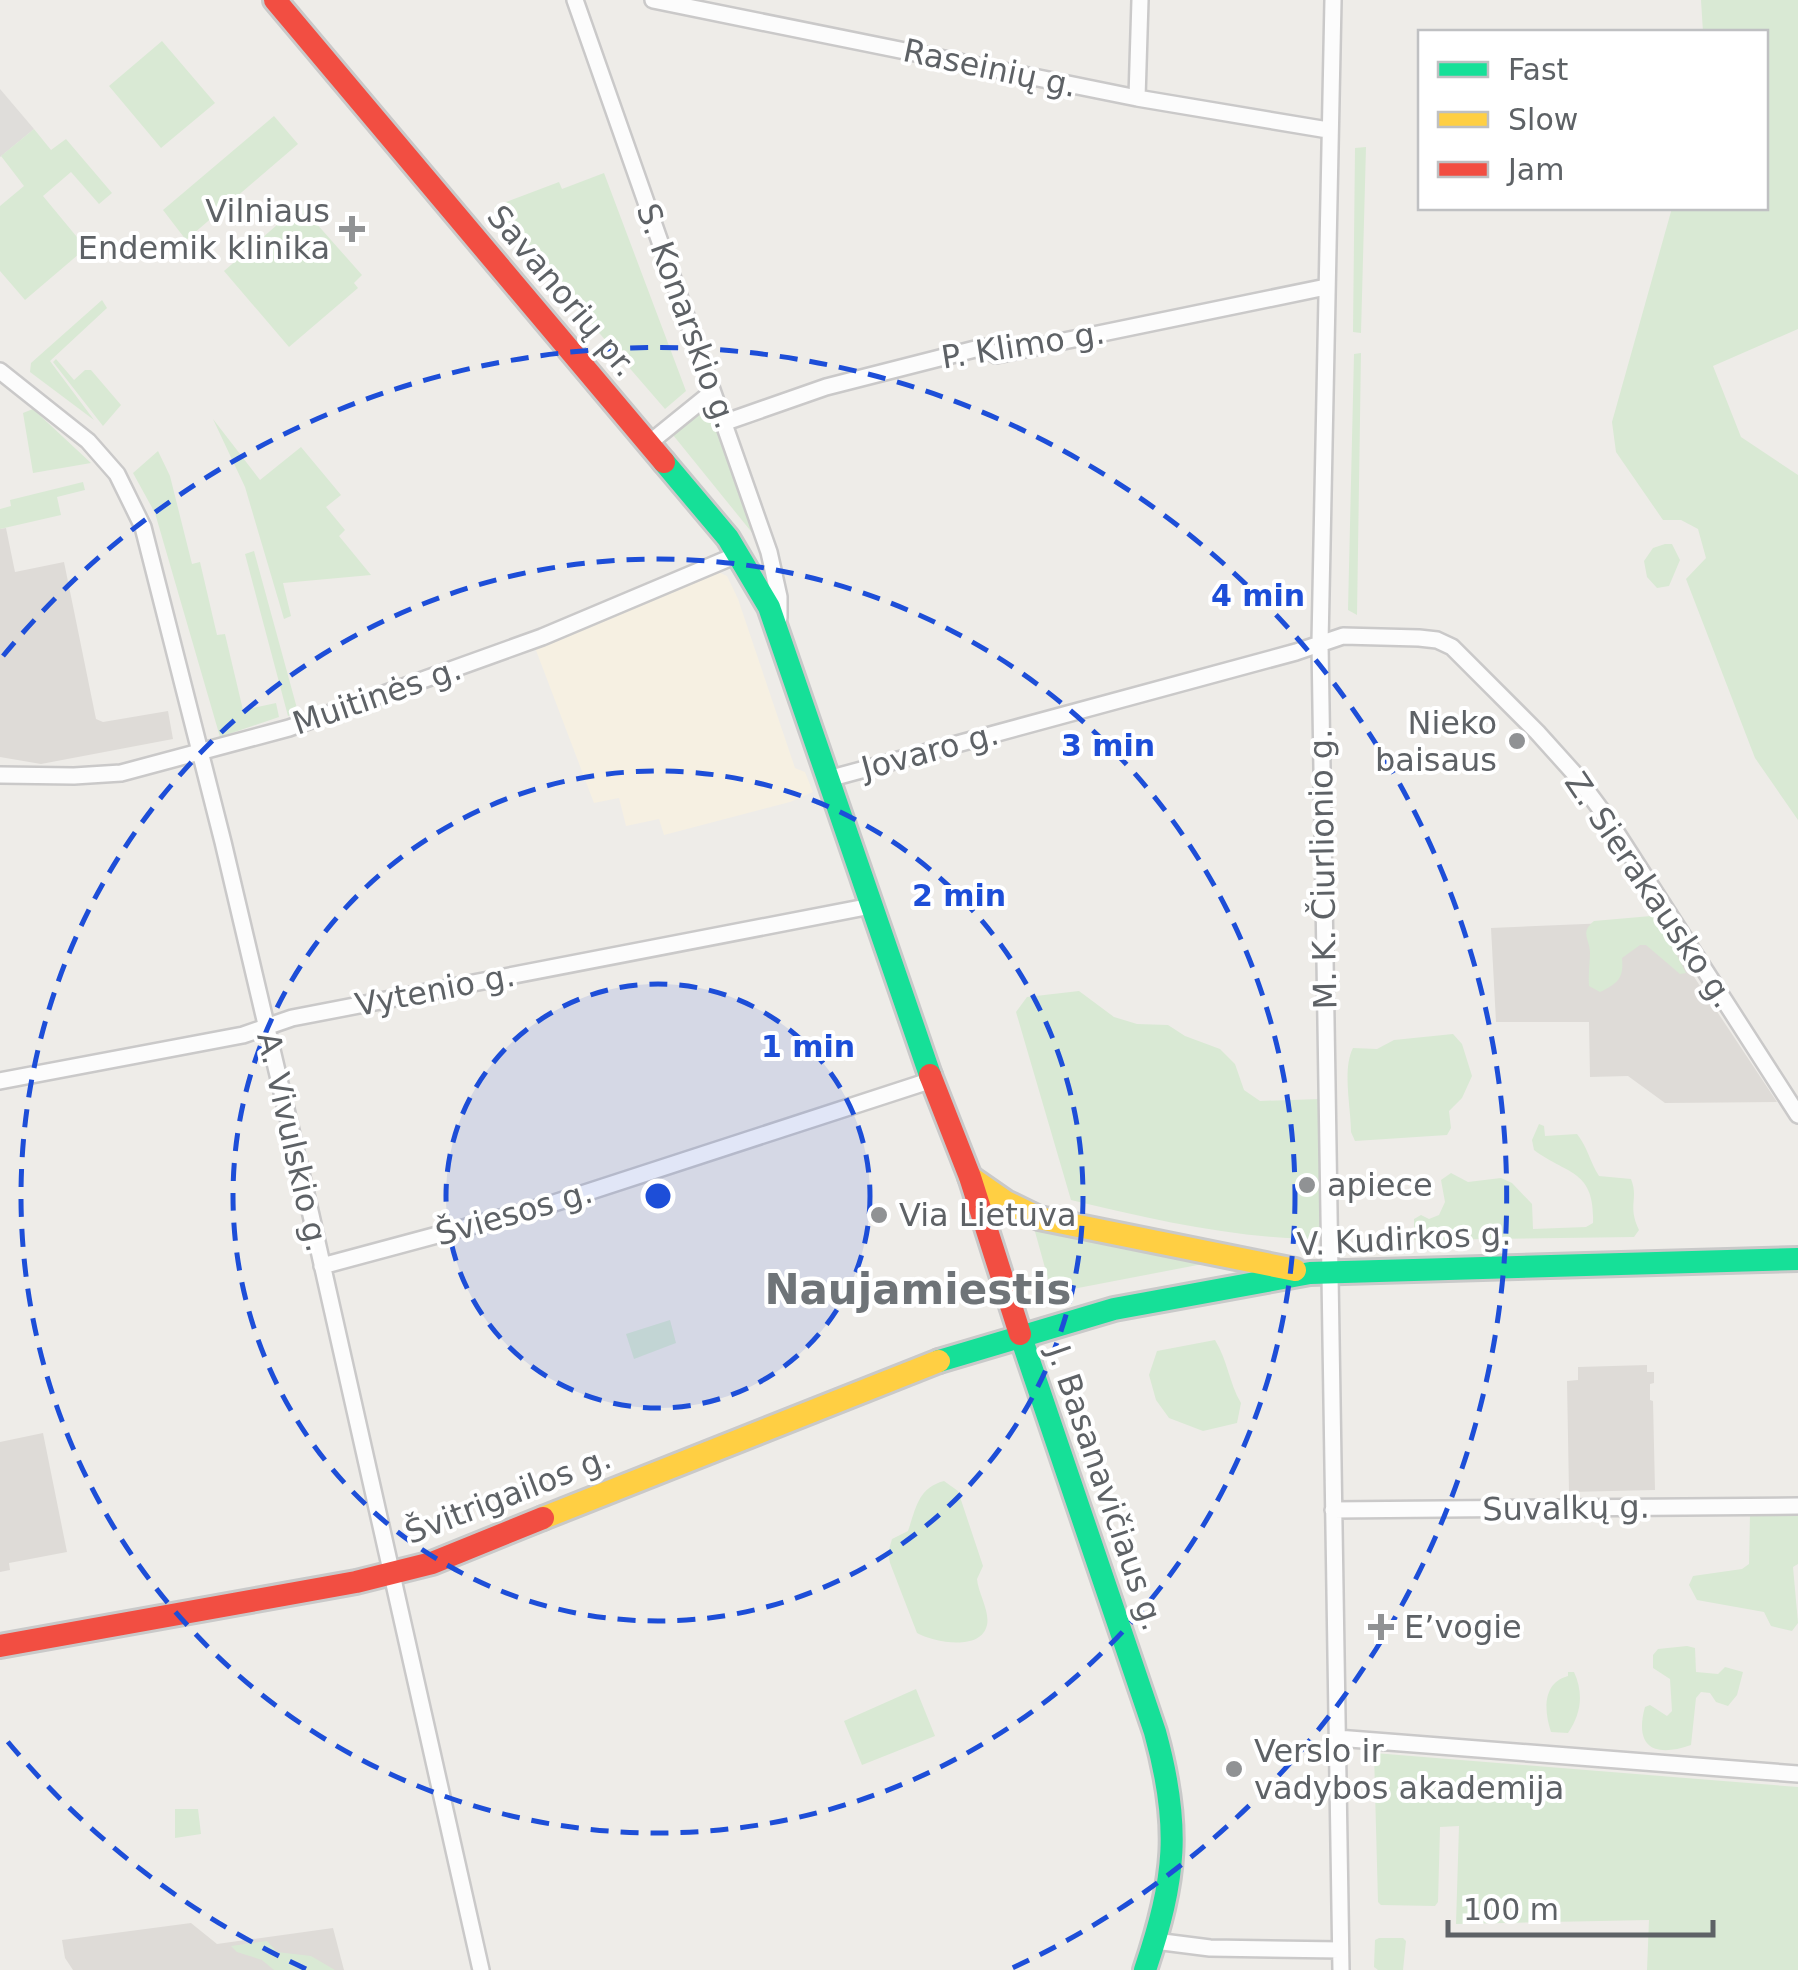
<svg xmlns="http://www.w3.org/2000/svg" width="1798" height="1970" font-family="'DejaVu Sans',sans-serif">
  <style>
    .commercial { fill: #f6f0e2 }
    .industrial { fill: #dfddda }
    .education { fill: #dedbd7 }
    .green { fill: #d9e9d4 }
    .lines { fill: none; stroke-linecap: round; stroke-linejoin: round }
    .street-casing { stroke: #cac9c9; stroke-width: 20 }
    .fast-casing { stroke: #c9c9c9; stroke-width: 28 }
    .slow-casing { stroke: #c9c9c9; stroke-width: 28 }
    .jam-casing { stroke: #c9c9c9; stroke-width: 28 }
    .street { stroke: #fcfcfc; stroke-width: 15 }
    .fast { stroke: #16e098; stroke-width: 22 }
    .slow { stroke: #ffcf43; stroke-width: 22 }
    .jam { stroke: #f24e42; stroke-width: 22 }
    .ring { fill: none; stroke: #1d4ed8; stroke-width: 5; stroke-dasharray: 18 12 }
    .poi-dot { fill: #909294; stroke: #fff; stroke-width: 4 }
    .labels { text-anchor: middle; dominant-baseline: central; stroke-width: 8; stroke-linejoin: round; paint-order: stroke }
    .street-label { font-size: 32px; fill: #5e6266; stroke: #fff }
    .poi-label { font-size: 32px; fill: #5e6266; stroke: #fff; text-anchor: start }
    .district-label { font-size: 42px; font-weight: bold; fill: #6f7478; stroke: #fff }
    .centre { fill: #1d4ed8; stroke: #fff; stroke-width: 5 }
    .ring-label { font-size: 30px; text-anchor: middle; font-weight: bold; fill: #1d4ed8; stroke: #fff; stroke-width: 8; stroke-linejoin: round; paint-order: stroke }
  </style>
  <rect width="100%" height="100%" fill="#eeece8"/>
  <path class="commercial" d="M716,571l11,5 11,23 57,169 10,4 8,20 -23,10 -126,33 -5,-16 -33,7 -7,-28 -25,5 -60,-158z"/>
  <path class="industrial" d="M0,89l34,40 -34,28z"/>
  <path class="education" d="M6,528l9,44 49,-10 32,157 7,3 65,-11 5,28 -132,25 -41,-7v-228z
    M1657,921l120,181 -112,1 -37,-27 -38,1 -1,-55h-93l-5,-94z
    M1647,1365v7h7v11l-4,1v16l3,1 2,89 -86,2 -2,-111 11,-1v-13z
    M43,1433l24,119 -58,11 1,7 -10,2v-130z
    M191,1923l26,21 116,-16 11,42h-271l-8,-12 -3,-18z"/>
  <path class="green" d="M1701,0h97v329l-85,37 28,71 57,38v345l-43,-62 -69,-179 20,-21 -8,-29 -17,-9h-18l-47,-68 -4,-30 60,-214h94v-176h-63z
    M162,41l53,62 -54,45 -52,-62z
    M274,116l24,28 -112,96 -23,-30z
    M34,129l17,21 15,-11 46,54 -13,11 -28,-32 -28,24 43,52 -61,52 -25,-29v-65l24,-20 -23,-30z
    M1366,147l-5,186 -8,-1 2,-184z
    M604,173l82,218 -21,18 -103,-119 -67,-84 64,-24 3,7z
    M300,205l62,70 -8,8 4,5 -69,59 -65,-76z
    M102,300l5,8 -57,53 44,59 -64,-48 1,-9z
    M1361,353v1l-4,261 -9,-5 6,-256z
    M56,359l18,21 11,-10h6l30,35 -18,21 -50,-64z
    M33,409l58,54 -58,10 -10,-60z
    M702,411h9l4,4 43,125 -85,-105z
    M213,419l47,61 41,-33 40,48 -15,12 19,23 -6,6 32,39 -88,8 8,33 -7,3 -39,-132z
    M158,451l12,25 22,88 8,-2 17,73 8,-1 18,76 33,-7 3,14 -59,20 -65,-224 -22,-40z
    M83,482l2,8 -28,7 4,18 -61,14v-20l11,-3 -1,-6z
    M1665,544h7l8,16 -11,26 -12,2 -10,-11 -3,-16 9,-13z
    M254,551l44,161 -10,4 -43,-162z
    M1651,916l8,4 27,53 -6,1 -34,-29h-6l-18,13c2,20 -4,25 -22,34l-11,-6c-1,-12 1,-24 1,-34 -1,-15 -10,-19 4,-31z
    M1079,991l35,26 23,7 31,1 17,11 35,13 15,15 9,26 16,11 60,-2 3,140c-87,0 -168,-19 -252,-39l-55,-188 11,-15z
    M1453,1034l9,10 10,32 -10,22 -13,13 2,17 -4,7 -92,6 -4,-9c0,-24 -9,-63 2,-84l24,1 17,-9z
    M1539,1124l5,2 1,10 32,-2c10,12 13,28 22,42l32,3c8,20 -4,26 8,51l-5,7 -220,3v-21l7,-4 8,4 10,-4 6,-13 -4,-22 10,-7 17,9 33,-4 11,5 20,21 1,25 53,-2 7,-4c2,-54 -26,-48 -59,-73l-2,-10z
    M1034,1228l174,35 -156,30z
    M670,1320l6,23 -42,16 -8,-25z
    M1215,1340c13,21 14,43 26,63l-4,20 -34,8 -34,-13 -13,-18 -7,-25 8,-24z
    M944,1481l14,10 25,75 -6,13c1,14 13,32 10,46 -6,27 -54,17 -70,8l-27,-70 -2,-10 4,-14 16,-8c8,-23 10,-43 36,-50z
    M1798,1510v54l-5,3 5,56 -6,8 -21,-5 -7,-14 -67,-12 -8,-15 4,-9 49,-7 7,-5 1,-49 5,-4z
    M1687,1646l8,2 1,24 22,2 7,-7 18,5 -6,23 -9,11 -12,-4 -6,-9 -9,-1 -5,6 -5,47c-37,13 -57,2 -46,-38l5,-2 17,11 5,-5 -2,-32 -17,-11v-13l5,-6z
    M1568,1672h6c10,22 7,42 -6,61l-17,-1c-7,-21 -9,-49 17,-56z
    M916,1689l19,47 -73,29 -18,-44z
    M1374,1753l424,34v183h-151l2,-50 -193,4 3,-98 -19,1 -2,75 -3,4 -54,-1 -3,-3z
    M175,1809h23l3,25 -26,4z
    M1379,1938h24l3,3 -3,29h-25l-4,-3 1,-27z
    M267,1941l10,11 34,4 24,14h-61l-12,-10 -25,-8 -6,-6z"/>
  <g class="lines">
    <defs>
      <path id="street" d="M575,0l194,552 10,45v21
        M653,0l484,98 191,32
        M1333,0l-13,643 21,1327
        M1137,98l3,-98
        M0,371l88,70 29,33 26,53 80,315 88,373 170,755
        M726,422l100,-35 157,-40 13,8 330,-68
        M648,444l63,-51
        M0,775l74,1 47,-3 168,-45 253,-91 197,-83
        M828,779l468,-127 47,-16 76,2 18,2 15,7 85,85 36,40 34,46 191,297
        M0,1081l243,-46 49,-17 579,-112
        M322,1266l223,-60 387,-126
        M1333,1510l465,-4
        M1337,1738l461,36
        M1155,1941l55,7 130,2"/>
      <path id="fast" d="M664,462l64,76 41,69 161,468
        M1020,1334l135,398c26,94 21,146 -10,238
        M939,1361l175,-52 196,-36 488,-14"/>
      <path id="slow" d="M970,1177l36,25 33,16 256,52
        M543,1518l396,-157"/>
      <path id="jam" d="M275,0l389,462
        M930,1075l40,102 50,157
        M0,1646l356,-64 76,-19 111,-45"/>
    </defs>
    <use href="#street" class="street-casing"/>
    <use href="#fast" class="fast-casing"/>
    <use href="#slow" class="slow-casing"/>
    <use href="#jam" class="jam-casing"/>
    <use href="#street" class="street"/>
    <use href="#fast" class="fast"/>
    <use href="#slow" class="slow"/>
    <use href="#jam" class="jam"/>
  </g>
  <circle cx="658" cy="1196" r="212" fill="#1d4ed8" fill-opacity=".12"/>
  <g class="ring">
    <circle cx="658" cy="1196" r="212"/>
    <circle cx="658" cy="1196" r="425"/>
    <circle cx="658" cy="1196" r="637"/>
    <path d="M306 1969A849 849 0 0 1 3 1736M3 656A849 849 0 1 1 1010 1969"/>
  </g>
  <g class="poi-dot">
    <path d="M347 214h10v10h10v10h-10v10h-10v-10h-10v-10h10z"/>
    <circle cx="1517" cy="741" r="10"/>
    <circle cx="1307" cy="1185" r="10"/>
    <circle cx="879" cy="1215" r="10"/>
    <path d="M1376 1612h10v10h10v10h-10v10h-10v-10h-10v-10h10z"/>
    <circle cx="1234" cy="1769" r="10"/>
  </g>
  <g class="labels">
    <g class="street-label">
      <text transform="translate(990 68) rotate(12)">Raseinių g.</text>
      <text transform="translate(562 291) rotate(50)">Savanorių pr.</text>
      <text transform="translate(687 316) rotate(70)">S. Konarskio g.</text>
      <text transform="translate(1023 345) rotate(-9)">P. Klimo g.</text>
      <text transform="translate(377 696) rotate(-19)">Muitinės g.</text>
      <text transform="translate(930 751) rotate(-15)">Jovaro g.</text>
      <text transform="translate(1323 869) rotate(-91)">M. K. Čiurlionio g.</text>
      <text transform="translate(1650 890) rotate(56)">Z. Sierakausko g.</text>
      <text transform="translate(435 990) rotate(-11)">Vytenio g.</text>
      <text transform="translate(293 1142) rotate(77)">A. Vivulskio g.</text>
      <text transform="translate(514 1213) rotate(-16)">Šviesos g.</text>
      <text transform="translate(1404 1239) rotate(-3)">V. Kudirkos g.</text>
      <text transform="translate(1106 1488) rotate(71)">J. Basanavičiaus g.</text>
      <text transform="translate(508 1495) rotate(-21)">Švitrigailos g.</text>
      <text transform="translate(1566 1508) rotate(-1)">Suvalkų g.</text>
    </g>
    <g class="poi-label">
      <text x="330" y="211" text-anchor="end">Vilniaus<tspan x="330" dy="37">Endemik klinika</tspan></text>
      <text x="1497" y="723" text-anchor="end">Nieko<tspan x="1497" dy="37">baisaus</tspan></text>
      <text x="1327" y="1185">apiece</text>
      <text x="899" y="1215">Via Lietuva</text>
      <text x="1404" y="1627">E’vogie</text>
      <text x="1254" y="1751">Verslo ir<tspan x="1254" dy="37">vadybos akademija</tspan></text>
    </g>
    <g class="district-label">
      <text x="918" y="1289">Naujamiestis</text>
    </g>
  </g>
  <circle cx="658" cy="1196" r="15" class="centre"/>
  <g class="ring-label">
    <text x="1258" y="606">4 min</text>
    <text x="1108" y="756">3 min</text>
    <text x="959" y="906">2 min</text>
    <text x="808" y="1057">1 min</text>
  </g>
  <rect x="1418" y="30" width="350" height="180" fill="#ffffff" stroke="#bfc0c2" stroke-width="2.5"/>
  <rect x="1438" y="62" width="50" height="15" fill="#16e098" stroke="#bfc0c2" stroke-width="2.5"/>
  <text x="1508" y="80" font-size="30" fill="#5e6266">Fast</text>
  <rect x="1438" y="112" width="50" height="15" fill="#ffcf43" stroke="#bfc0c2" stroke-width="2.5"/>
  <text x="1508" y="130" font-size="30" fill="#5e6266">Slow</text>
  <rect x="1438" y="162" width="50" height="15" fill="#f24e42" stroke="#bfc0c2" stroke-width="2.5"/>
  <text x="1508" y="180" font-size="30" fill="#5e6266">Jam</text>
  <path d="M1448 1920v15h265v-15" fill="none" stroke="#5e6266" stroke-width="5"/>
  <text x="1463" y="1920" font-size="30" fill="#5e6266" stroke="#ffffff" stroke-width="8" paint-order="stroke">100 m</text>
</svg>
